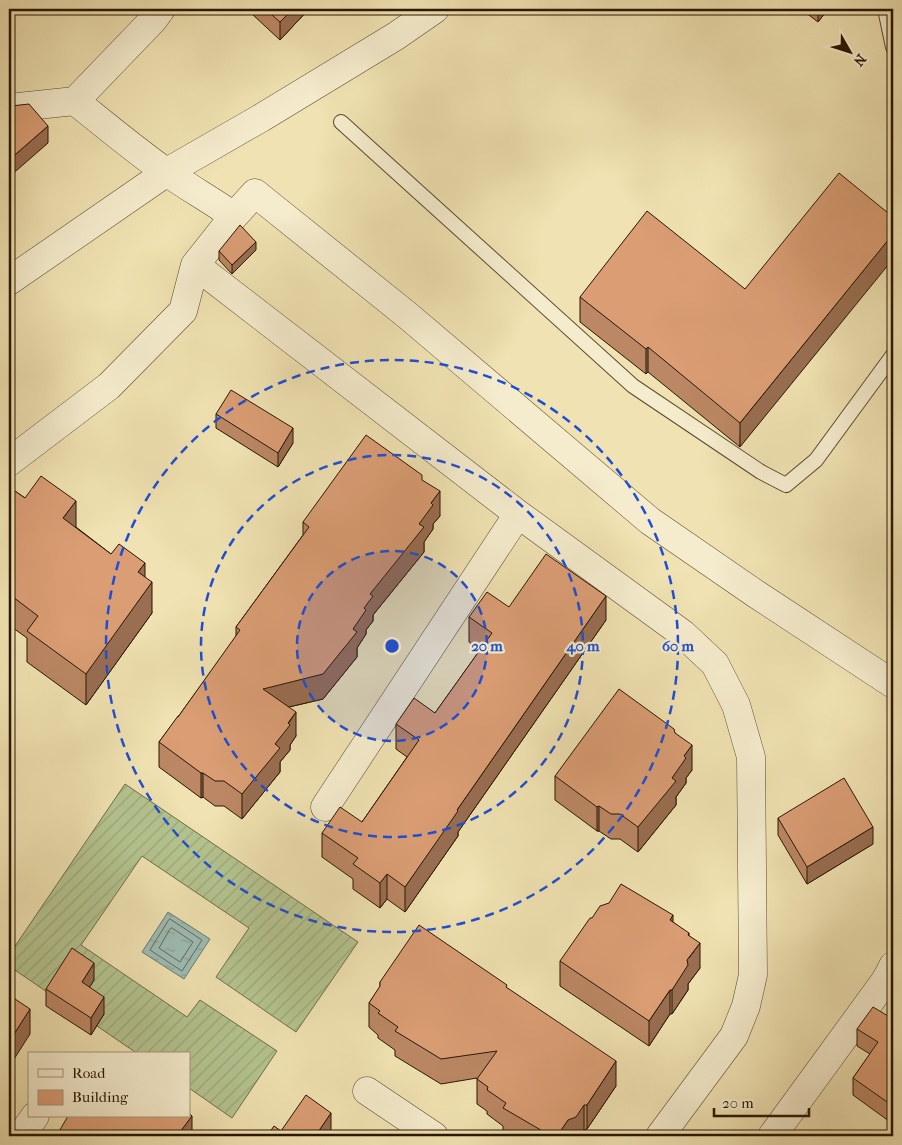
<svg xmlns="http://www.w3.org/2000/svg" width="902" height="1145" font-family="'IM FELL French Canon',serif">
  <style>
    .garden { fill: url(#garden-furrows); stroke: #6e6d48 }
    .water { fill: url(#water-ripples); stroke: #6e7a6c }
    .lines { fill: none; stroke-linecap: round; stroke-linejoin: round }
    .shore { stroke: #62695a; stroke-width: 1 }
    .lane-casing { stroke: #5a492d; stroke-width: 16 }
    .street-casing { stroke: #5a492d; stroke-width: 29 }
    .lane { stroke: #f5eccd; stroke-width: 14 }
    .street { stroke: #f5eccd; stroke-width: 28 }
    .wall { fill: #bb8764; stroke: #281601 }
    .shaded-wall { fill: #996e51; stroke: #281601 }
    .building { fill: #da9d74; stroke: #281601 }
    .ring { fill: none; stroke: #1d4ed8; stroke-width: 2.5; stroke-dasharray: 9 6 }
    .centre { fill: #1d4ed8; stroke: #f5eccd; stroke-width: 2.5 }
    .ring-label { font-size: 15px; text-anchor: middle; font-weight: bold; fill: #1d4ed8; stroke: #f5eccd; stroke-width: 4.5; stroke-linejoin: round; paint-order: stroke }
  </style>
  <defs>
    <pattern id="garden-furrows" width="10" height="10" patternUnits="userSpaceOnUse" patternTransform="scale(1.25)"><rect width="10" height="10" fill="#b4c490"/><path d="M-1 1l2-2M0 10L10 0M9 11l2-2" fill="none" stroke="#9ba87a"/></pattern>
    <pattern id="water-ripples" width="26" height="14" patternUnits="userSpaceOnUse" patternTransform="scale(1.25)"><rect width="26" height="14" fill="#9dbcb4"/><path d="M2 4q2-2 4 0t4 0M15 11q2-2 4 0t4 0" fill="none" stroke="#87a199"/></pattern>
  </defs>
  <rect width="100%" height="100%" fill="#f0e2b2"/>
  <filter id="stains"><feTurbulence type="fractalNoise" baseFrequency=".004" numOctaves="4"/><feColorMatrix values="0 0 0 0 .2 0 0 0 0 .09 0 0 0 0 .02 0 0 0 .5 -.17"/></filter>
  <radialGradient id="worn" r=".72"><stop offset=".6" stop-color="#630" stop-opacity="0"/><stop offset="1" stop-color="#630" stop-opacity=".3"/></radialGradient>
  <path class="garden" d="M125,784l233,158 -62,90 -80,-55 33,-49 -107,-72 -61,89 106,72 13,-17 77,51 -45,67 -43,-30v-34h-51l-129,-88v-11z"/>
  <path class="water" d="M168,912l42,27 -26,40 -42,-27z"/>
  <g class="lines">
    <path class="shore" d="M170,919l32,21 -20,31 -32,-21 18,-29z
      M172,928l21,14 -13,20 -21,-14 11,-19z"/>
    <defs>
      <path id="lane" d="M885,9l8,38
        M341,122l292,264 128,86 25,13 30,-25 77,-105"/>
      <path id="street" d="M75,101c30,24 60,49 91,71 22,15 46,29 68,44
        M9,108l66,-7 78,-81 8,-11
        M195,265l323,249 165,120 32,30 21,41 15,52 2,218 -7,31 -12,30 -74,100
        M9,281l158,-109 94,-54 135,-82 39,-27
        M9,462l100,-76 74,-75 12,-46 39,-49 21,-23 152,122 243,206 106,73 137,90
        M325,807l193,-293
        M367,1091l67,45
        M21,1136l14,-20
        M772,1136l113,-155 8,-15"/>
    </defs>
    <use href="#lane" class="lane-casing"/>
    <use href="#street" class="street-casing"/>
    <use href="#lane" class="lane"/>
    <use href="#street" class="street"/>
  </g>
  <path class="wall" d="M252,9h57l-29,31 -28,-26z
    M801,9h27l-10,13z
    M256,250l-24,24 -13,-14v-9z
    M745,289l-5,158 -92,-75 -2,2 -66,-52v-25z
    M216,414l77,29 -15,24 -62,-39z
    M422,480l18,36 -7,8v5l-9,13v10l-51,63v6l-7,9v4l-9,14v9l-34,42 -34,8 7,29 -6,9v5l-10,12v10l-38,47 -18,-13h-9l-12,-9 -2,1 -42,-31v-25l19,-25 58,-80v-10l67,-92v-13z
    M9,487l16,11 51,29 35,27 34,23 7,36 -66,92 -59,-43v-24l-18,-13z
    M509,607l97,13 -148,212v4l-53,76 -18,-13 -7,9 -27,-19v-10l-31,-22v-24l40,-11 45,-65 -11,-8v-25l39,-11 45,-63 -11,-8v-25z
    M675,733l17,37 -6,8v5l-10,14v8l-38,47 -18,-13h-9l-12,-8h-2l-42,-31v-24z
    M778,818l95,26 -66,40 -29,-49z
    M673,922l16,14 11,32 -12,16v6l-16,24h-2l-21,32 -89,-60v-25z
    M94,980l-5,7 15,27 -13,21 -45,-29v-17z
    M380,982l127,6 109,98 -29,43 -3,1 -4,6h-70l-7,-4v-6l-16,-12v-3l-10,-7v-26l-36,6 -46,-28v-6l-17,-12v-3l-9,-8v-24l11,-16z
    M893,1019v105l-40,-29v-17l17,-24 -13,-8v-17z"/>
  <path class="shaded-wall" d="M293,9h16l-29,31v-18z
    M818,9h10l-10,13z
    M48,126v17l-39,34v-17z
    M893,234v25l-153,188v-24z
    M256,242v8l-24,24v-9z
    M648,347v25l-2,2v-25z
    M293,428v15l-15,24v-14z
    M440,491v25l-7,8v5l-9,13v10l-51,63v6l-7,9v4l-9,14v9l-34,42 -60,14v-24l90,-60 17,-35 49,-70 12,-21z
    M76,501v31l-13,-14z
    M145,563v28l7,-9v31l-66,92v-31l52,-102z
    M606,596v24l-148,212v4l-53,76v-25l52,-77z
    M296,712v24l-6,9v5l-10,12v10l-38,47v-25z
    M692,745v25l-6,8v5l-10,14v8l-38,47v-25l34,-49 12,-22z
    M201,773h2v24l-2,1z
    M599,806v25h-2v-24z
    M873,827v17l-66,40v-17z
    M387,874v25l-7,9v-25z
    M673,915v25l-3,-20z
    M689,933v25l11,-15v25l-12,16v6l-16,24v-24z
    M94,963v17l-12,20v-18z
    M670,990v24l-21,32v-25z
    M104,997v17l-13,21v-17z
    M30,1009v25l-21,33v-25z
    M616,1061v25l-29,43v-24z
    M584,1105v25l-4,6h-23l11,-16z
    M331,1113v23h-15v-1z
    M192,1116v20h-15z"/>
  <path class="building" d="M265,9h28l-13,13z
    M29,104l19,22 -39,34v-52l2,-2z
    M839,173l54,44v17l-153,189 -92,-76 -2,2 -66,-52 67,-86 98,78z
    M240,225l16,17 -24,23 -13,-14z
    M231,390l62,38 -15,25 -62,-39z
    M366,435l56,40v5l18,11 -9,12 2,2 -14,19 5,3 -54,67 3,2 -9,12 2,2 -13,19 4,3 -34,42 -60,15 33,23 -8,11 2,2 -15,19 5,4 -38,46 -18,-13h-9l-12,-8h-2l-42,-31 19,-26v1l62,-87 -4,-3 73,-100 -6,-5z
    M41,476l35,25 -13,17 48,36 8,-10 26,19 -7,9 14,10 -66,92 -59,-43 11,-15 -29,-22v-107l16,11z
    M546,554l60,42 -149,214 1,1 -53,76 -18,-13 -7,9 -27,-19 5,-6 -36,-25 18,-26 22,15 57,-82 -23,-16 18,-26 21,15 57,-80 -23,-16 18,-25 22,15z
    M619,689l55,40 1,4 17,12 -8,11 2,2 -14,20 4,3 -38,46 -18,-13h-9l-12,-8 -2,1 -42,-31z
    M844,778l29,49 -66,40 -29,-49z
    M621,884l52,31 -3,5 19,13 -1,2 12,8 -13,17 1,5 -16,25h-2l-21,31 -89,-60 30,-43h2l8,-12 9,-3z
    M419,925l88,60 -1,2 110,74 -29,44h-3l-8,12 -8,3 -11,16h-6l-48,-28 3,-5 -19,-13 1,-3 -11,-8 20,-28 -56,8 -46,-28 3,-4 -20,-14 2,-2 -11,-8 11,-17v-4z
    M72,948l22,15 -12,19 22,15 -13,21 -45,-29z
    M9,995l21,14 -21,33z
    M873,1007l20,12v87l-40,-28 25,-36 -21,-13z
    M306,1095l25,18 -15,22 1,1h-50l7,-10 7,5z
    M189,1113l3,3 -15,20h-120v-1l11,-19h121z"/>
  <circle cx="392" cy="646" r="95" fill="#1d4ed8" fill-opacity=".12"/>
  <g class="ring">
    <circle cx="392" cy="646" r="95"/>
    <circle cx="392" cy="646" r="191"/>
    <circle cx="392" cy="646" r="286"/>
  </g>
  <circle cx="392" cy="646" r="8" class="centre"/>
  <g class="ring-label">
    <text x="487" y="651">20 m</text>
    <text x="583" y="651">40 m</text>
    <text x="678" y="651">60 m</text>
  </g>
  <rect width="902" height="1145" fill="none" stroke="#f0e2b2" stroke-width="30"/>
  <rect x="10" y="10" width="882" height="1125" fill="none" stroke="#281601" stroke-width="2.5"/>
  <rect x="15" y="15" width="872" height="1115" fill="none" stroke="#281601"/>
  <rect x="28" y="1052" width="162" height="65" fill="#f5eccd" stroke="#a3967b"/>
  <rect x="38" y="1069" width="25" height="8" fill="#f5eccd" stroke="#a3967b"/>
  <text x="72" y="1078" font-size="15" fill="#281601">Road</text>
  <rect x="38" y="1090" width="25" height="15" fill="#da9d74" stroke="#a3967b"/>
  <text x="72" y="1102" font-size="15" fill="#281601">Building</text>
  <g transform="translate(850 52) rotate(129)" stroke="#f5eccd" stroke-width="4" paint-order="stroke">
  <path d="M0-4L9 19L0 12L-9 19Z" fill="#281601"/>
  <text y="-8" font-size="14" font-weight="bold" text-anchor="middle" fill="#281601">N</text>
  </g>
  <path d="M714 1108v8h95v-8" fill="none" stroke="#281601" stroke-width="2.5"/>
  <text x="722" y="1108" font-size="15" fill="#281601" stroke="#f5eccd" stroke-width="4" paint-order="stroke">20 m</text>
  <rect width="100%" height="100%" filter="url(#stains)"/>
  <rect width="100%" height="100%" fill="url(#worn)"/>
</svg>
